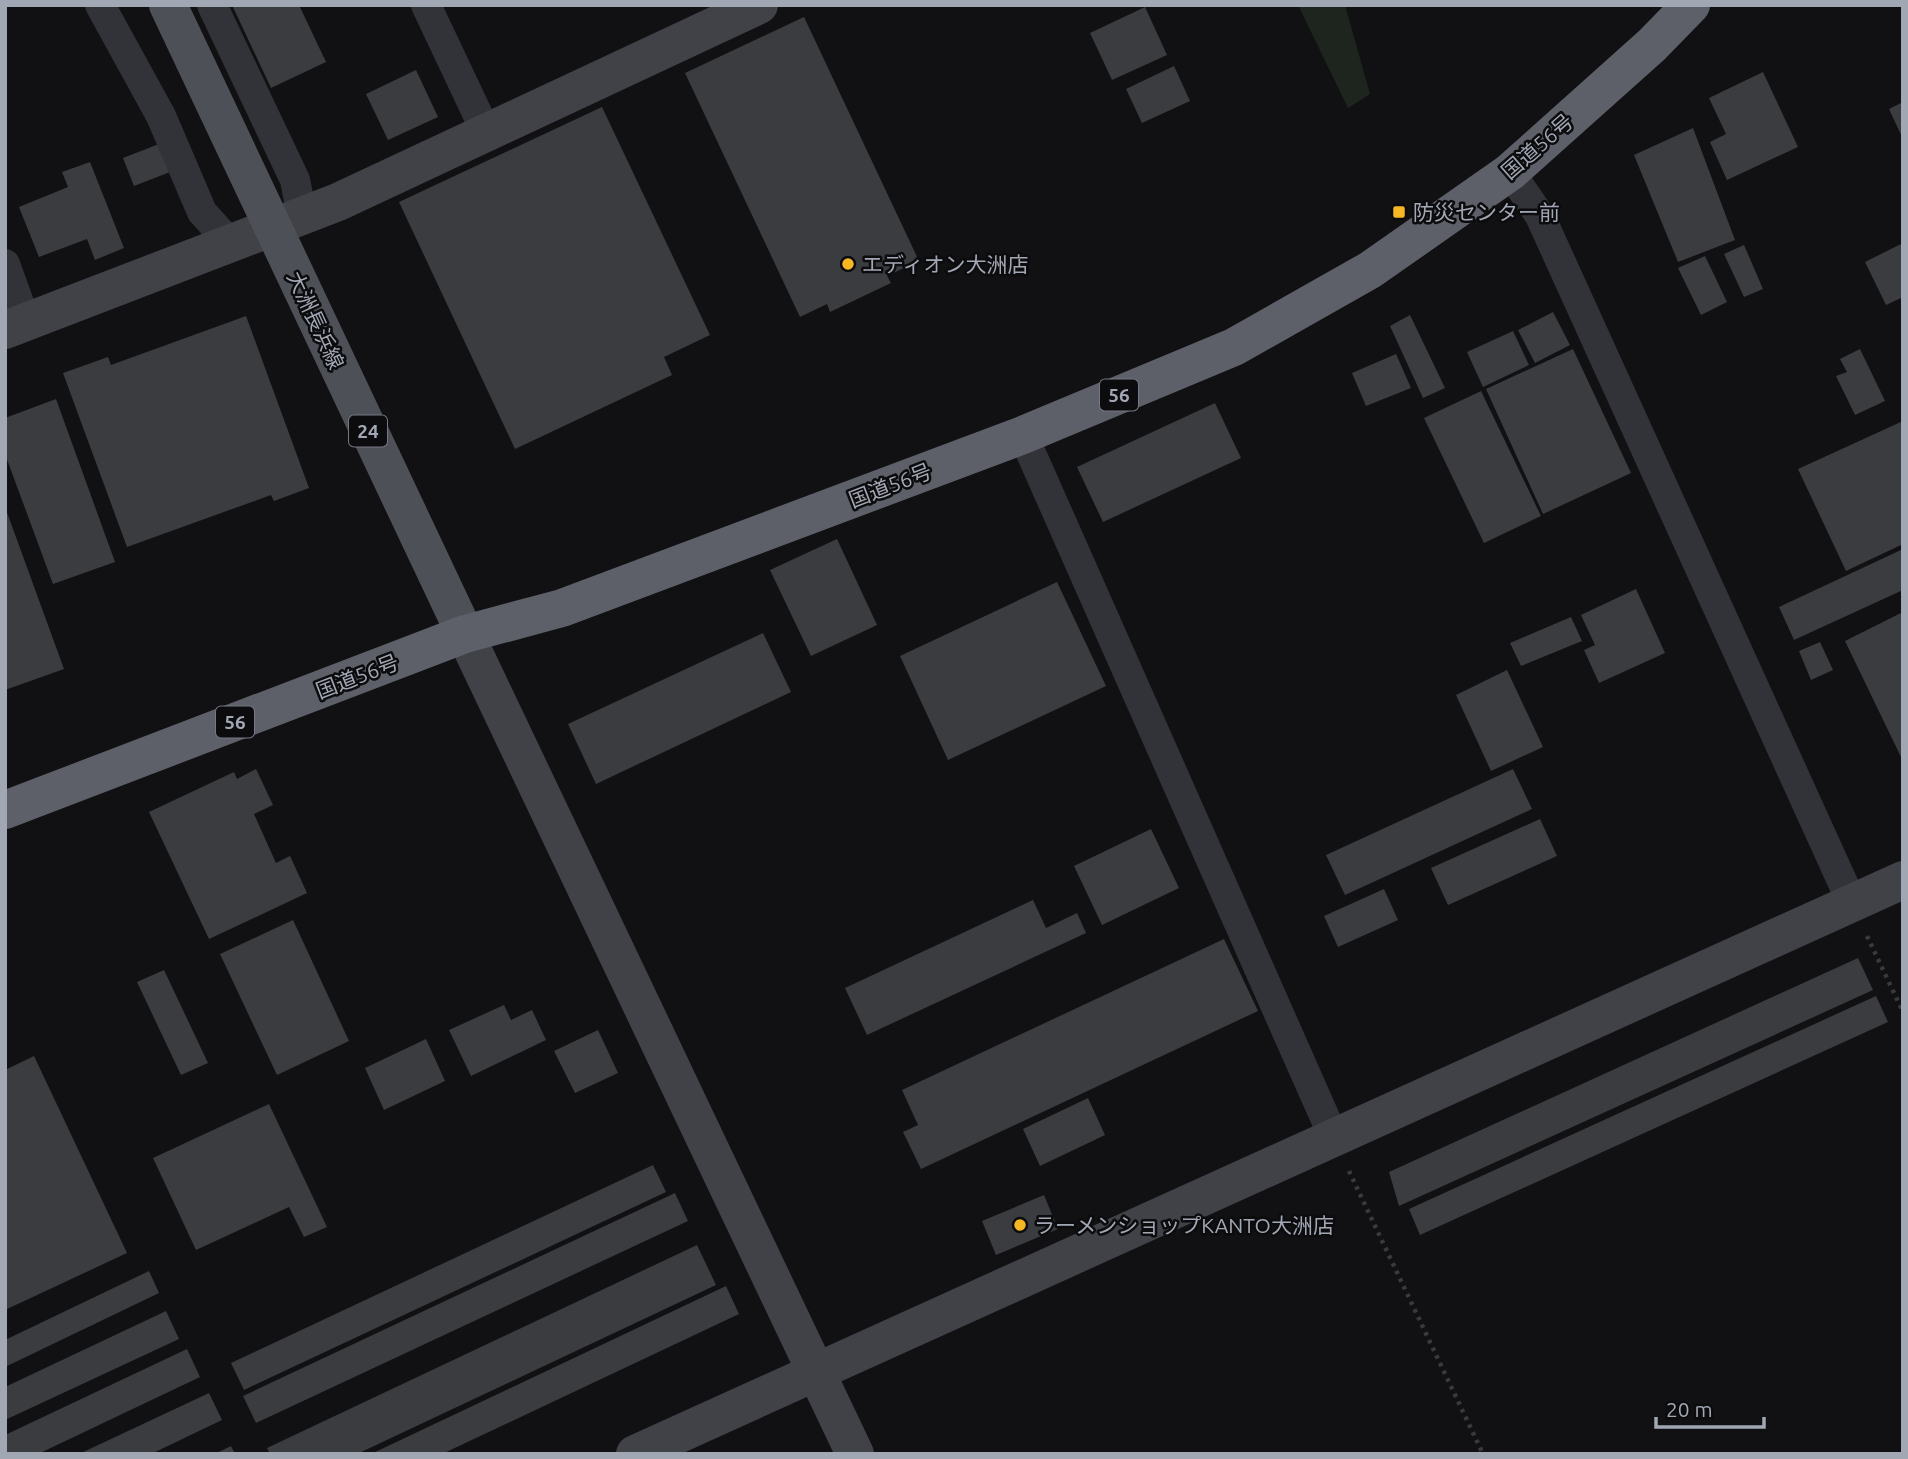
<svg xmlns="http://www.w3.org/2000/svg" width="1908" height="1459" font-family="Ubuntu,'Noto Sans JP',sans-serif">
  <style>
    .green { fill: #1d251e }
    .building { fill: #3b3c40 }
    .lines { fill: none; stroke-linecap: round; stroke-linejoin: round }
    .path { stroke: #383a3f; stroke-width: 4.5; stroke-dasharray: 3.5 5; stroke-linecap: butt }
    .street { stroke: #323338; stroke-width: 30 }
    .secondary { stroke: #404248; stroke-width: 38 }
    .primary { stroke: #4e5057; stroke-width: 38 }
    .highway { stroke: #5e6069; stroke-width: 38 }
    .poi-dot { fill: #f7b624; stroke: #0c0c0e; stroke-width: 2.5 }
    .labels { text-anchor: middle; dominant-baseline: central; stroke-width: 5; stroke-linejoin: round; paint-order: stroke }
    .shield { fill: #0c0c0e; stroke: #757882; stroke-width: 2 }
    .shield-label { font-size: 19px; font-weight: bold; fill: #a2a7b4 }
    .street-label { font-size: 21px; fill: #a2a7b4; stroke: #0c0c0e }
    .poi-label { font-size: 21px; fill: #a2a7b4; stroke: #0c0c0e; text-anchor: start }
  </style>
  <rect width="100%" height="100%" fill="#111113"/>
  <path class="green" d="M1298,5h47l25,89 -22,14z"/>
  <path class="building" d="M232,5h67l27,57 -55,26z
    M1145,7l22,48 -55,25 -22,-47z
    M804,17l115,244 -32,15 4,7 -61,29 -3,-8 -27,13 -115,-244z
    M1174,66l16,35 -48,22 -16,-34z
    M416,70l22,47 -50,23 -22,-46z
    M1763,72l35,75 -71,33 -17,-38 16,-8 -17,-36z
    M1903,102v37l-14,-30z
    M602,107l108,228 -46,22 8,18 -157,74 -116,-247z
    M1693,128l42,112 -57,22 -44,-107z
    M159,144l11,28 -36,14 -11,-28z
    M90,162l34,86 -29,12 -8,-21 -48,18 -20,-50 49,-20 -6,-15z
    M1903,243v54l-17,8 -21,-43z
    M1744,245l19,44 -19,8 -20,-43z
    M1705,256l22,46 -26,13 -23,-47z
    M1553,312l17,33 -35,18 -17,-33z
    M1410,315l35,73 -22,10 -33,-72z
    M246,316l63,172 -35,13 -3,-6 -144,52 -64,-174 45,-16 3,8z
    M1513,331l16,34 -46,22 -16,-35z
    M1573,349l58,124 -88,41 -57,-125z
    M1860,349l25,52 -30,14 -19,-39 11,-4 -7,-13z
    M1396,354l15,34 -45,18 -14,-33z
    M1481,391l60,125 -57,27 -60,-125z
    M56,399l59,163 -62,22 -48,-130v-36z
    M1215,403l26,55 -138,64 -26,-55z
    M1903,421v123l-57,27 -48,-102z
    M5,507l59,162 -59,21z
    M837,539l40,86 -66,31 -41,-86z
    M1903,549v41l-109,50 -15,-33z
    M1057,582l49,104 -158,74 -48,-104z
    M1636,589l29,64 -66,30 -15,-33 11,-5 -14,-30z
    M1903,612v144l-2,1 -56,-116z
    M1571,617l11,24 -61,25 -11,-23z
    M763,633l28,59 -195,92 -28,-60z
    M1820,642l13,28 -22,10 -12,-29z
    M1507,670l36,77 -52,24 -35,-76z
    M256,769l17,36 -19,9 22,49 14,-7 17,37 -98,46 -60,-127 85,-40 3,7z
    M1513,769l19,40 -187,86 -19,-40z
    M1540,819l17,37 -109,49 -17,-37z
    M1151,829l28,59 -77,37 -28,-59z
    M1384,889l14,31 -60,27 -14,-31z
    M1033,900l13,28 31,-15 9,20 -219,102 -22,-47z
    M293,920l56,121 -72,34 -57,-121z
    M1224,939l34,72 -337,158 -18,-37 15,-7 -16,-35z
    M1858,958l15,32 -474,216 -10,-34z
    M164,970l44,93 -27,12 -44,-93z
    M1876,996l12,26 -468,213 -11,-26z
    M504,1005l7,15 21,-10 14,30 -75,36 -22,-46z
    M598,1030l20,43 -43,20 -21,-42z
    M426,1039l19,42 -61,29 -19,-42z
    M34,1056l93,197 -122,57v-240z
    M1088,1098l17,37 -65,31 -17,-37z
    M269,1104l58,123 -23,10 -15,-30 -93,43 -43,-92z
    M653,1165l13,27 -422,198 -13,-27z
    M675,1193l13,28 -432,202 -13,-27z
    M1044,1195l14,34 -62,26 -14,-34z
    M697,1245l19,40 -359,169h-87l-3,-6z
    M149,1271l10,22 -154,74v-27z
    M726,1286l13,28 -297,140h-71z
    M166,1311l13,28 -174,81v-33z
    M187,1349l13,28 -162,77h-33v-19z
    M209,1393l13,27 -71,34h-72z
    M231,1446l4,8h-20z"/>
  <g class="lines">
    <path class="path" d="M1867,936l36,76
      M1349,1171l134,283"/>
    <path class="street" d="M100,5l61,111 41,96 29,32
      M212,5l83,175 7,35
      M426,5l60,127
      M1510,172l30,44 312,687
      M5,264l21,58
      M1023,435l311,703"/>
    <path class="secondary" d="M5,330l333,-128 421,-197
      M465,634l390,820
      M635,1454l1268,-574"/>
    <path class="primary" d="M168,5l297,629"/>
    <path class="highway" d="M5,810l460,-176 97,-26 461,-173 211,-88 136,-77 140,-98 142,-127 39,-40"/>
  </g>
  <g class="poi-dot">
    <rect x="1392" y="205" width="14" height="14" rx="3.5"/>
    <circle cx="848" cy="264" r="7"/>
    <circle cx="1020" cy="1225" r="7"/>
  </g>
  <g class="labels">
    <g class="shield">
      <rect x="1100" y="379.5" width="38" height="31" rx="5"/>
      <rect x="349" y="415.5" width="38" height="31" rx="5"/>
      <rect x="216" y="706.5" width="38" height="31" rx="5"/>
    </g>
    <g class="shield-label">
      <text x="1119" y="395">56</text>
      <text x="368" y="431">24</text>
      <text x="235" y="722">56</text>
    </g>
    <g class="street-label">
      <text transform="translate(1537 146) rotate(-41)">国道56号</text>
      <text transform="translate(316 320) rotate(65)">大洲長浜線</text>
      <text transform="translate(890 485) rotate(-21)">国道56号</text>
      <text transform="translate(357 676) rotate(-21)">国道56号</text>
    </g>
    <g class="poi-label">
      <text x="1413" y="212">防災センター前</text>
      <text x="862" y="264">エディオン大洲店</text>
      <text x="1034" y="1225">ラーメンショップKANTO大洲店</text>
    </g>
  </g>
  <rect width="1908" height="1459" fill="none" stroke="#a2a7b4" stroke-width="14"/>
  <path d="M1656 1417v10h108v-10" fill="none" stroke="#a2a7b4" stroke-width="3.5"/>
  <text x="1666" y="1417" font-size="21" fill="#a2a7b4" stroke="#0c0c0e" stroke-width="5" paint-order="stroke">20 m</text>
</svg>
